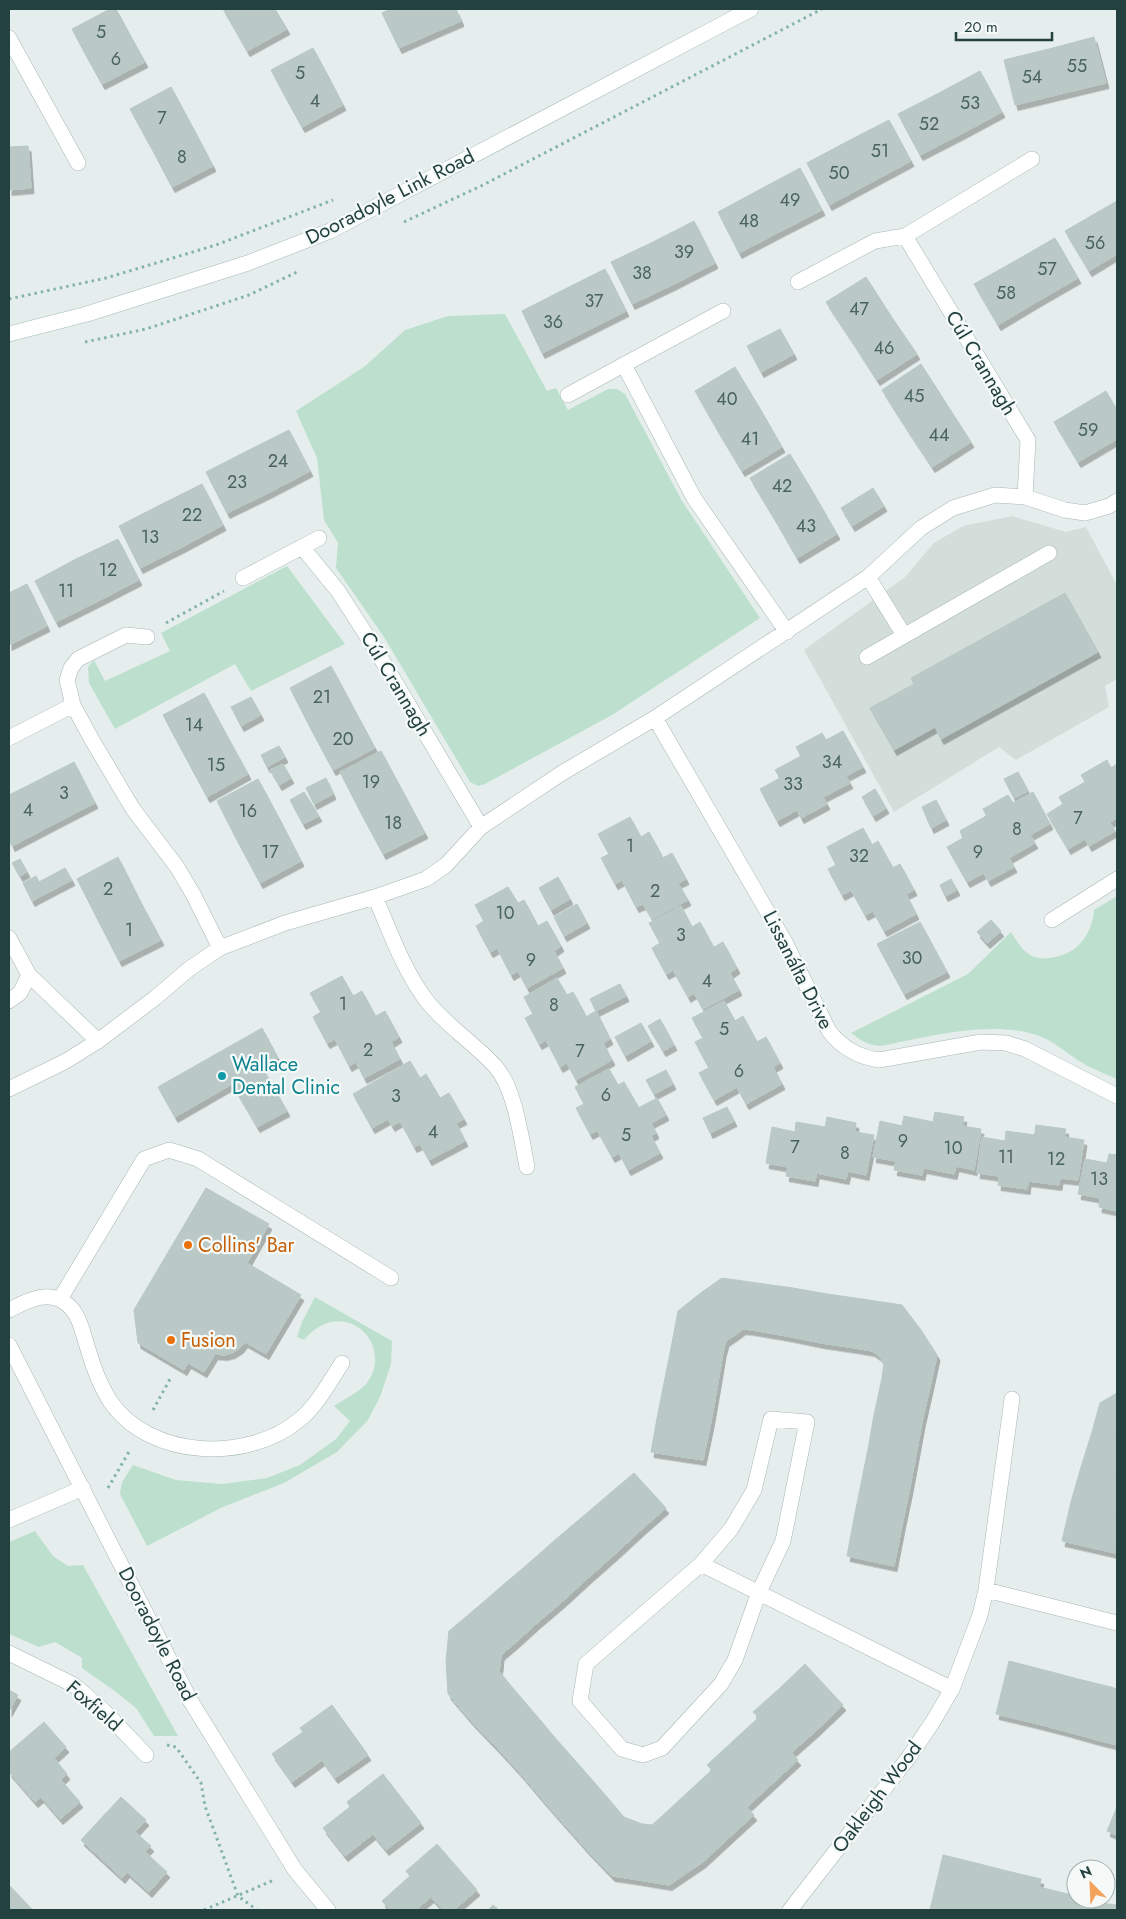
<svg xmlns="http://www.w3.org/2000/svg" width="1126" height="1919" font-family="Jost,sans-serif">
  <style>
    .built { fill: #d3dedb }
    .green { fill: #bde0ce }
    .building { fill: #bac9c6; stroke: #b7c8c5; filter: url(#shadow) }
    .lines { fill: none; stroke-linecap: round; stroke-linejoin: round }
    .service-casing { stroke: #a7b7b5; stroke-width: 16 }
    .minor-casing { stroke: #a7b7b5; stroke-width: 16 }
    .tertiary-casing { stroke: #a7b7b5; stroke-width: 16 }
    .secondary-casing { stroke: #a2bab7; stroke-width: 16 }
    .path { stroke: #84b3ae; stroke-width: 3; stroke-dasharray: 2.5 4; stroke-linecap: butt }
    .service { stroke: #fff; stroke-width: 15 }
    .minor { stroke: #fff; stroke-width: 15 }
    .tertiary { stroke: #fff; stroke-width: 15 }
    .secondary { stroke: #fff; stroke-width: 15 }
    .culture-dot { fill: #0f9aa8; stroke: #f5faf9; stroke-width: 2 }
    .food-dot { fill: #e8710a; stroke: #f5faf9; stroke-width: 2 }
    .labels { text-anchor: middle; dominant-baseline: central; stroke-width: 4.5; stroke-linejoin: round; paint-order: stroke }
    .number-label { font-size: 18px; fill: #496361 }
    .street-label { font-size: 20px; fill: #23413f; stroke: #f5faf9 }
    .culture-label { font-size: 20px; fill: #0d838f; stroke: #f5faf9; text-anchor: start }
    .food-label { font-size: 20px; fill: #c56008; stroke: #f5faf9; text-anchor: start }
  </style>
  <defs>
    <filter id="shadow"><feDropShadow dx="3" dy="5.5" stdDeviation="0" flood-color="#0004"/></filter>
  </defs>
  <rect width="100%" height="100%" fill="#e5eeec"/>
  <path class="built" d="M1012,516l54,16 20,-5 31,58v94l-12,7 4,21 -93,53 -17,-13 -105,65 -90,-162 101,-73 29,-34 29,-17z"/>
  <path class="green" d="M505,314l42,77 9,-3 12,22 40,-21h9l8,5 57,107 78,117 -148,97 -127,69 -7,2 -8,-4 -86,-145 -48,-69 2,-25 -14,-23 -7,-62 -21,-47 68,-44 41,-37 43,-14z
    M287,566l58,78 -94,47 -16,-27 -120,65 -26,-46 -1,-16 6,-7 11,21 65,-30 -9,-18z
    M1117,896v183c-10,-4 -21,-9 -31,-14 -13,-7 -25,-18 -38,-25 -46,-24 -120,-3 -168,6 -13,-1 -20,-6 -29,-13l117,-59 43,-42c6,9 11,19 21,24 7,3 16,3 23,1 23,-4 37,-23 39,-47z
    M315,1297l77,44 -1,23 -11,33 -12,23 -31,32 -53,31 -61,24 -76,39 -27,-52 2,-12 11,-17 43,15 46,4 45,-6 33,-13 36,-26 14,-18 -16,-15c10,-7 24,-13 32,-22 31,-39 -23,-91 -62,-44l-7,-3 5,-15z
    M35,1531l18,25 15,10 15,-1 95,171h-24l-18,-28 -20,-16 -34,-24v-10l-27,-16 -16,5 -30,-13v-92z"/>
  <path class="building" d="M110,9h6l14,26 -43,22 -15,-28z
    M223,9h29l-22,12z
    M252,9h23l12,20 -40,22 -17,-30z
    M391,9h31l11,24 -34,15 -17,-35z
    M422,9h34l5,12 -28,12z
    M130,35l15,27 -43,22 -15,-27z
    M1094,37l12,46 -46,11 -11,-45z
    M313,48l15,28 -42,22 -15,-28z
    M1049,49l11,45 -45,11 -11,-45z
    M980,71l22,41 -41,22 -22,-41z
    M328,76l15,29 -41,22 -16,-29z
    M171,87l22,41 -41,21 -22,-40z
    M939,93l22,41 -41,21 -22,-41z
    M889,120l22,41 -41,22 -22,-42z
    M193,128l20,38 -41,21 -20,-38z
    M848,141l22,42 -41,22 -22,-42z
    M28,146l3,42 -22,2v-43z
    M800,168l22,42 -41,21 -22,-41z
    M759,190l22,41 -42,22 -21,-41z
    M1117,201v53l-28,17 -24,-40z
    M694,221l21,42 -41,21 -21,-42z
    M1055,238l23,40 -40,23 -23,-40z
    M653,242l21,42 -42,20 -21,-42z
    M1015,261l23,40 -40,24 -24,-41z
    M605,269l21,42 -42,21 -21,-42z
    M866,277l25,39 -39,25 -26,-39z
    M563,290l21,42 -42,21 -20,-42z
    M891,316l26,38 -40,26 -25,-39z
    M780,329l14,25 -33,18 -14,-26z
    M921,364l25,39 -39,26 -25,-39z
    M735,367l24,40 -41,24 -23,-40z
    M1106,391l11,19v29l-39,23 -24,-40z
    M946,403l25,39 -39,25 -25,-38z
    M759,407l23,40 -40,24 -24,-40z
    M289,430l21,41 -42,22 -21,-42z
    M247,451l21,42 -41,20 -21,-41z
    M790,454l24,40 -40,24 -24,-40z
    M202,484l21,41 -41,22 -22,-42z
    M873,488l11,18 -32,20 -11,-18z
    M814,494l23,40 -40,24 -23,-40z
    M160,505l22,42 -42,21 -21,-42z
    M118,539l21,41 -41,21 -22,-42z
    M76,559l22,42 -42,21 -21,-41z
    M27,584l20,42 -38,19v-52z
    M1065,593l33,59 -157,87 -6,-12 -41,23 -24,-42 44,-24 -3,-6z
    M331,666l22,41 -42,22 -21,-41z
    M204,693l22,41 -41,22 -22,-41z
    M251,697l10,18 -20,11 -10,-19z
    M353,707l22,41 -42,22 -22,-41z
    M843,731l20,36 -17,9 4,7 -27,14 -27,-50 26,-14 4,7z
    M226,734l22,40 -41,23 -22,-41z
    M279,746l6,11 -18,10 -6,-12z
    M381,751l22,41 -42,21 -21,-41z
    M801,756l26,48 -26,14 -4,-8 -20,11 -17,-32 20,-11 -5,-8z
    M1107,760l4,8 6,-4v54l-7,4 -29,-47z
    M74,762l21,41 -41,21 -21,-41z
    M283,764l8,14 -12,7 -9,-15z
    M1018,772l10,19 -14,7 -10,-19z
    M326,778l7,16 -19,10 -8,-16z
    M258,779l22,41 -42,22 -21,-41z
    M1085,782l30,49 -26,15 -4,-7 -17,10 -21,-35 16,-10 -4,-7z
    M33,783l21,41 -42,22 -3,-7v-44z
    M875,789l11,19 -13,8 -11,-19z
    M304,792l7,11 -15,8 -6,-11z
    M403,792l22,41 -42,21 -22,-41z
    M1033,792l17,32 -20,11 5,8 -26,15 -26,-49 25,-14 5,8z
    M936,800l10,20 -15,8 -9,-21z
    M311,803l8,13 -16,8 -7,-13z
    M986,816l28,51 -26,14 -4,-8 -17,9 -20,-35 16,-9 -3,-7z
    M630,817l11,20 8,-5 14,26 -48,26 -14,-26 8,-4 -11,-20z
    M280,820l21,41 -41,22 -22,-41z
    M863,828l9,17 6,-4 15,27 -51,27 -14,-26 8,-4 -9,-18z
    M672,853l14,26 -8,4 10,17 -36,19 -9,-15 -7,3 -14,-27z
    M118,857l21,42 -41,21 -21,-41z
    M20,859l7,13 -7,4 -8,-13z
    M900,864l14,26 -8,4 10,20 -32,17 -11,-20 -8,4 -14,-25z
    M65,868l7,12 -27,14 -6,-12z
    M36,876l9,18 -13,7 -9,-18z
    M558,877l12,22 -19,11 -12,-22z
    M951,879l6,11 -12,6 -5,-11z
    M508,887l10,16 6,-3 14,26 -48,26 -14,-26 8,-5 -9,-16z
    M139,899l22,41 -42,21 -21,-41z
    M577,904l10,19 -23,13 -10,-19z
    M681,906l11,21 8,-5 14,26 -48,26 -14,-26 8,-5 -11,-20z
    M991,920l10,11 -14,12 -10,-11z
    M547,921l14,25 -7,5 9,17 -36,20 -9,-17 -7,4 -14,-27z
    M920,922l27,50 -43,22 -27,-50z
    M723,942l14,26 -7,5 9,17 -36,19 -9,-16 -6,4 -15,-27z
    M342,976l11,20 9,-5 14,26 -49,26 -14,-26 8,-5 -11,-19z
    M557,978l10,17 6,-3 14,26 -48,26 -14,-26 8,-4 -9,-17z
    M620,984l6,12 -30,15 -6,-12z
    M724,1001l11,20 8,-5 14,26 -48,26 -14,-26 8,-4 -11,-20z
    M385,1011l14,26 -8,5 9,17 -36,19 -8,-16 -7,4 -14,-27z
    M596,1011l14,28 -7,4 9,17 -36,20 -9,-17 -7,4 -14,-27z
    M660,1019l7,13 -11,7 -8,-13z
    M641,1023l10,18 -26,15 -10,-19z
    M262,1028l16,30 -16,9 25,44 -30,16 -25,-43 -57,33 -17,-30z
    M667,1032l7,13 -11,6 -7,-12z
    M766,1037l14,26 -7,4 9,17 -36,20 -9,-17 -23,13 -15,-27z
    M410,1061l10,17 6,-4 14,24 -48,28 -4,-7 -16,9 -19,-34z
    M609,1069l9,16 6,-3 15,26 -49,26 -14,-26 8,-4 -9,-17z
    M666,1070l7,14 -19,10 -8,-14z
    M449,1093l15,26 -8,4 9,18 -36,19 -9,-16 -6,3 -14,-26z
    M657,1098l9,17 -15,8 5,10 -5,3 9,17 -32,17 -9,-17 -7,4 -15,-27z
    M727,1107l7,14 -24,12 -7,-15z
    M935,1112l29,5 -2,9 19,3 -7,41 -18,-4 -2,8 -30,-6z
    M904,1116l29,6 -11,53 -28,-5 2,-9 -23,-4 7,-36 22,5z
    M827,1117l29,6 -1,9 19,3 -8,40 -18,-4 -2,8 -30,-6z
    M796,1122l29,5 -10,54 -29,-5 2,-9 -22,-4 6,-36 23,5z
    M1036,1125l30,4 -2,8 20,3 -6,40 -18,-2 -1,7 -31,-4z
    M1006,1131l29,4 -8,54 -29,-4 1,-9 -22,-3 5,-36 23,4z
    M1109,1154l8,1v56l-18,-4 1,-9 -22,-4 7,-35 22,4z
    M206,1188l63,36 -22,39 54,32 -35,59 -21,-12 -5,6 -8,5 -8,2 -9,-1 -11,18 -16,-9 -4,7 -46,-27 -4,-33z
    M722,1278l35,5 -5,47 -9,-1 -8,6 -33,-43z
    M757,1283l36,5 -6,48 -35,-6z
    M793,1288l34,6 -6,49 -34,-7z
    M702,1292l33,43 -9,6 -3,11 -51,-9 6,-32z
    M827,1294l35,5 -7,49 -34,-5z
    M862,1299l40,6 19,25 -42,26 -7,-5 -17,-3z
    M921,1330l16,25 -7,32 -48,-9 2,-15 -5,-7z
    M672,1343l51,9 -6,36 -52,-10z
    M665,1378l52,10 -6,34 -53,-9z
    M882,1378l48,9 -8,35 -48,-7z
    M1117,1393v46l-25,-7 8,-29z
    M658,1413l53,9 -8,38 -52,-8z
    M874,1415l48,7 -6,33 -48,-6z
    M1092,1432l25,7v38l-36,-10z
    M868,1449l48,6 -7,37 -48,-8z
    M1081,1467l36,10v36l-46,-11z
    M634,1473l32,35 -26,23 -32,-36z
    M861,1484l48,8 -7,33 -48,-7z
    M608,1495l32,36 -26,24 -33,-37z
    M1071,1502l46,11v28l-2,12 -53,-12z
    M581,1518l33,37 -26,23 -33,-38z
    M854,1518l48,7 -8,41 -47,-10z
    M555,1540l33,38 -25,23 -34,-38z
    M529,1563l34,38 -27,23 -33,-39z
    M503,1585l33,39 -22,20 -34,-39z
    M480,1605l34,39 -13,11 -1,11 -54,-5 3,-30z
    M446,1661l54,5 -1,5 13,16 -41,34 -23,-27z
    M1009,1661l39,10 -14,52 -38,-9z
    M805,1664l38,41 -25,24 -38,-41z
    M1048,1671l30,8 -13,52 -31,-8z
    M1078,1679l33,8 -14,53 -32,-9z
    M512,1687l24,28 -38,34 -27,-28z
    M1111,1687l6,2v56l-20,-5z
    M780,1688l38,41 -27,24 -38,-41z
    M9,1690l9,5 -9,16z
    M332,1705l36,50 -33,23 -13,-18 -30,22 -20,-28 31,-22 -3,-4z
    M536,1715l21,25 -37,33 -22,-24z
    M758,1718l40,42 -27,25 -39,-43z
    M44,1722l22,25 -12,11 13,16 -6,6 19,22 -20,17 -19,-22 -6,5 -26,-30v-20z
    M557,1740l23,26 -38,33 -22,-26z
    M732,1742l39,43 -24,22 -40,-42z
    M580,1766l21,24 -38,33 -21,-24z
    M712,1770l42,45 -24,22 -42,-45z
    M383,1774l38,49 -35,27 -13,-16 -28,22 -22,-28 27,-21 -3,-5z
    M601,1790l23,27 -37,33 -24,-27z
    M688,1792l42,45 -27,25 -42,-45z
    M121,1797l25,23 -11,12 16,14 -6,6 22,20 -18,20 -22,-20 -5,6 -41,-38z
    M1117,1807v28l-10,-4z
    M624,1817l18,7 -9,55 -21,-3 -25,-26z
    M661,1817l42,45 -34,23 -36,-6 9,-55 10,1z
    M437,1844l40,46 -23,20h-11l-12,-13 -15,13h-26l-8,-9 28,-25 -4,-5z
    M943,1855l29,7 -12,48h-30z
    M972,1862l35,9 -10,39h-37z
    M1007,1871l34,8 -8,31h-36z
    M9,1885l19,20 -6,5h-13z
    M1039,1887l37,9 -4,14h-39z
    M1076,1896v3h13l19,5 -1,6h-35z
    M1108,1904l9,1v5h-10z
    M28,1905l5,5h-11z
    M493,1905l6,5h-11z"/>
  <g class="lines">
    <defs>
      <path id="service" d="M868,577l36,58
        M867,657l182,-104
        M9,938l20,37
        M9,1001l11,-8 9,-18 69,66
        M60,1299l84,-140 25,-9 29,9 193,119
        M9,1310c18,-9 40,-22 59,-5 12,10 15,29 20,44 5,18 12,36 22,52 39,58 138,62 189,19 17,-13 31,-39 43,-57"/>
      <path id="minor" d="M9,38l69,125
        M905,236l123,204 -3,57
        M798,282l77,-41 30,-5 127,-77
        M624,365l70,133 93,134
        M568,395l155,-84
        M302,547l36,44 38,59 105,177
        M243,578l76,-40
        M73,705l19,35 41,69 44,58 16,27 27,54
        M655,718l130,224 44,89c13,17 29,26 50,29l102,-18 25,1 19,6 92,47
        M9,738l64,-33 -6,-25 4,-12 7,-9 48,-24 21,2
        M375,897c15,34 28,72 51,103 19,25 47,42 69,66 20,22 26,71 32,101
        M1052,920l65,-41
        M9,1089l57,-28 32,-20 57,-43 34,-29 31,-21 65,-25 90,-26 51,-18 20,-14 35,-38 81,-54 93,-55 213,-141 53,-49 32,-20 42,-13 30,2 40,13 20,3 24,-7 8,-5
        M771,1419l36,3 -24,119 -24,51 -24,68 -14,24 -59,64 -19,7 -21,-6 -42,-48 6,-37 115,-100 30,-35 23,-39z
        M9,1520l74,-32
        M701,1564l251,125
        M986,1590l131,33
        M9,1653l65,32 30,26 42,44
        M790,1910l119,-153 23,-34 20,-34 28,-74 6,-25 26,-191"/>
      <path id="tertiary" d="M9,1345l181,355 105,170 33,40"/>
      <path id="secondary" d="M9,334l78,-20 161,-51 82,-32 421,-222"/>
    </defs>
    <use href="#service" class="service-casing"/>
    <use href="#minor" class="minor-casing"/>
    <use href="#tertiary" class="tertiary-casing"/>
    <use href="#secondary" class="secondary-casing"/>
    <path class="path" d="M404,222l77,-36 341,-177
      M9,299l97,-21 110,-33 117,-45
      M85,342l61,-13 103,-34 48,-23
      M166,623l58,-32
      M153,1410l17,-31
      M108,1488l22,-38
      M167,1745l9,2 25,36 4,23 33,90 19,14
      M204,1910l70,-30"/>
    <use href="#service" class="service"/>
    <use href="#minor" class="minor"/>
    <use href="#tertiary" class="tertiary"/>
    <use href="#secondary" class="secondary"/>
  </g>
  <circle class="culture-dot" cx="222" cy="1076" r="5"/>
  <g class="food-dot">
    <circle cx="188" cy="1245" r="5"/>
    <circle cx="171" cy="1340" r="5"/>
  </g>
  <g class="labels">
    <g class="number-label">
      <text x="101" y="32">5</text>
      <text x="116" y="59">6</text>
      <text x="1077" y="66">55</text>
      <text x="300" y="73">5</text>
      <text x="1032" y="77">54</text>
      <text x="315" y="101">4</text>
      <text x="970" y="103">53</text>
      <text x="162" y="118">7</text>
      <text x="929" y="124">52</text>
      <text x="880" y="151">51</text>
      <text x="182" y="157">8</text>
      <text x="839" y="173">50</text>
      <text x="790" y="200">49</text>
      <text x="749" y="221">48</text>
      <text x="1095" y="243">56</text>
      <text x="684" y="252">39</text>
      <text x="1047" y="269">57</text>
      <text x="642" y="273">38</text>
      <text x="1006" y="293">58</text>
      <text x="594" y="301">37</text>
      <text x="859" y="309">47</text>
      <text x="553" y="322">36</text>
      <text x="884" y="348">46</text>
      <text x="914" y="396">45</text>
      <text x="727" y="399">40</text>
      <text x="1088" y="430">59</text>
      <text x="939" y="435">44</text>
      <text x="750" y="439">41</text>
      <text x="278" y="461">24</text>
      <text x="237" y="482">23</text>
      <text x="782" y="486">42</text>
      <text x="192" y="515">22</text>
      <text x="806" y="526">43</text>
      <text x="150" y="537">13</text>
      <text x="108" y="570">12</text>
      <text x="66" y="591">11</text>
      <text x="322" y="697">21</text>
      <text x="194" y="725">14</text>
      <text x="343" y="739">20</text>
      <text x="832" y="762">34</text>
      <text x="216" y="765">15</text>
      <text x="371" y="782">19</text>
      <text x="793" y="784">33</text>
      <text x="64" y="793">3</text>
      <text x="28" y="810">4</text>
      <text x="248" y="811">16</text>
      <text x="1078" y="818">7</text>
      <text x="393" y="823">18</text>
      <text x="1017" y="829">8</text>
      <text x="630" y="846">1</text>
      <text x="270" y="852">17</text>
      <text x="978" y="852">9</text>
      <text x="859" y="856">32</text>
      <text x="108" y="889">2</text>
      <text x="655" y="891">2</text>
      <text x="505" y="913">10</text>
      <text x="129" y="930">1</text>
      <text x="681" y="935">3</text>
      <text x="912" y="958">30</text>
      <text x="531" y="960">9</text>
      <text x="707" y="981">4</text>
      <text x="343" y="1004">1</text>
      <text x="554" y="1005">8</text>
      <text x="724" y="1029">5</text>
      <text x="368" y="1050">2</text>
      <text x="580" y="1051">7</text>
      <text x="739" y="1071">6</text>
      <text x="606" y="1095">6</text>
      <text x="396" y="1096">3</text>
      <text x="433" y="1132">4</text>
      <text x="626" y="1135">5</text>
      <text x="903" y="1141">9</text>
      <text x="795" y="1147">7</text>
      <text x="953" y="1148">10</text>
      <text x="845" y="1153">8</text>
      <text x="1006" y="1157">11</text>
      <text x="1056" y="1159">12</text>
      <text x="1099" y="1179">13</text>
    </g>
    <g class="street-label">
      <text transform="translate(390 197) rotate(-27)">Dooradoyle Link Road</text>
      <text transform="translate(981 363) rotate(59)">Cúl Crannagh</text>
      <text transform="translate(396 684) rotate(59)">Cúl Crannagh</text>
      <text transform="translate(798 970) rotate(63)">Lissanálta Drive</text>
      <text transform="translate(157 1634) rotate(63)">Dooradoyle Road</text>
      <text transform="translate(94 1706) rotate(41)">Foxfield</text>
      <text transform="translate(877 1797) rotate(-53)">Oakleigh Wood</text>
    </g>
    <g class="culture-label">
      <text x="232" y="1064">Wallace<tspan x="232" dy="23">Dental Clinic</tspan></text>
    </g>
    <g class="food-label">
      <text x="198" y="1245">Collins' Bar</text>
      <text x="181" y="1340">Fusion</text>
    </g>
  </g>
  <rect width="1126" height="1919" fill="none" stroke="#23413f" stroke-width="20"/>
  <g transform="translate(1091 1884) rotate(336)"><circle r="24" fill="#f5faf9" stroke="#a1b0af"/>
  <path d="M0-4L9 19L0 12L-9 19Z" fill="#f5a25c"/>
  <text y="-8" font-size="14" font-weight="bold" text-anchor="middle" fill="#23413f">N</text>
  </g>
  <path d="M956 32v8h96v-8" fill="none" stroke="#23413f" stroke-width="2.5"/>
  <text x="964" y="32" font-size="15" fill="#23413f" stroke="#f5faf9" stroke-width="4" paint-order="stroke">20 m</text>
</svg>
